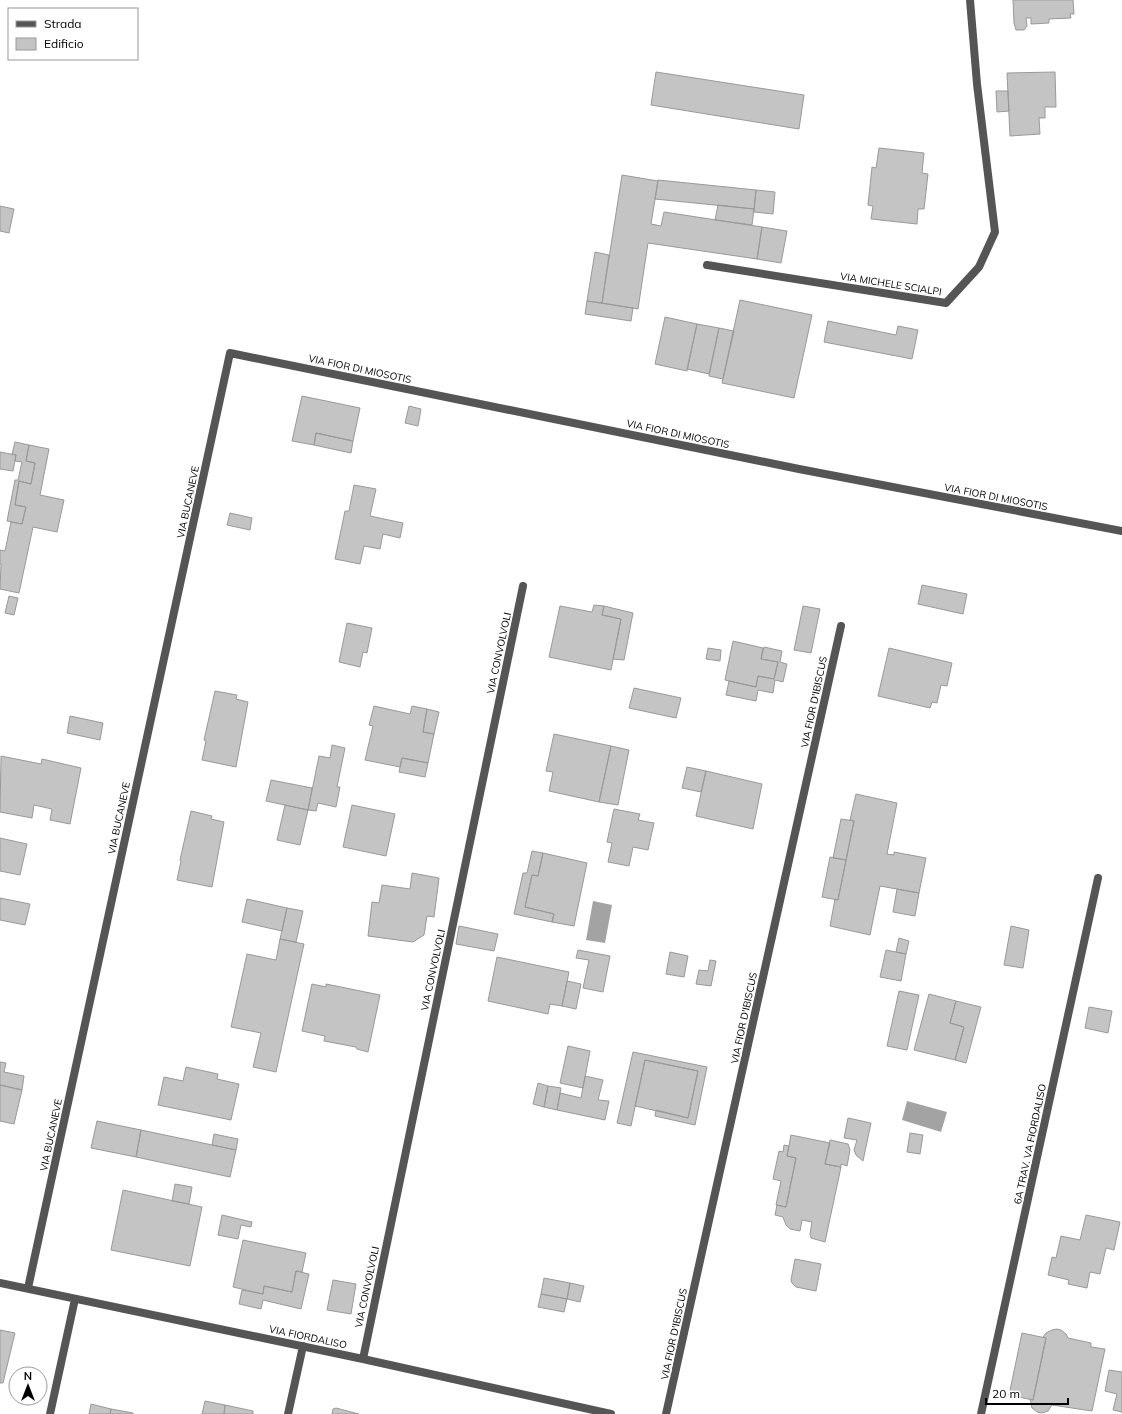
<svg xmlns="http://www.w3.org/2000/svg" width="1122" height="1414" font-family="Mulish,sans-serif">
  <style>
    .water { fill: #a3a3a3 }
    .building { fill: #c4c4c4; stroke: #999 }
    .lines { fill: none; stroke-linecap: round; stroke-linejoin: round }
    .minor { stroke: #555; stroke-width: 8 }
    .labels { text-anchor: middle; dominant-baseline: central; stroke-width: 3.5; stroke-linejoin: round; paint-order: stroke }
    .street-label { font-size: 10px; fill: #000; stroke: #fff }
  </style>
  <rect width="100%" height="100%" fill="#fff"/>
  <path class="water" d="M593,901l19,4 -7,38 -19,-3z
    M907,1101l40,11 -6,20 -39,-12z"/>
  <path class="building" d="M1013,0h60l1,14h-4l1,4 -22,1v4l-18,1v-6h-5l1,8 -3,4h-8l-2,-7z
    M656,72l148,23 -5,34 -148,-24z
    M1055,72l1,35h-11v11h-6l1,16 -30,2 -3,-63z
    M996,91h12l1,20 -12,1z
    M879,148l45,5 -2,20 6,1 -4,35h-6l-1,15 -46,-5 2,-13 -5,-1 4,-38 4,1z
    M622,175l36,6 -7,43 10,2 3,-14 98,15 -5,32 -109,-16 -10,66 -36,-6z
    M658,180l98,10 -2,19 -99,-10z
    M756,190l19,2 -2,22 -19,-2z
    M718,205l36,4 -2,16 -37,-5z
    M0,206l14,3 -5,24 -9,-2z
    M762,227l25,4 -6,32 -24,-4z
    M595,252l14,3 -7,48 -15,-2z
    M740,300l72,15 -18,83 -72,-15z
    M587,301l46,7 -2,13 -46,-7z
    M665,317l32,7 -10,47 -32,-7z
    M828,321l68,14 2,-9 20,4 -6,29 -88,-17z
    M697,324l22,4 -10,46 -22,-5z
    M719,328l15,3 -11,48 -14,-3z
    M302,396l58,12 -7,33 -37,-8 -2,12 -22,-4z
    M409,406l12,3 -3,17 -13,-3z
    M316,433l37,8 -2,12 -37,-8z
    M15,442l14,3 -3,16 9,2 -4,21 -12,-3 -4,24 11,2 -4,17 -15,-3 8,-41h3l4,-18 -7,-1 1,-6 -4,-1z
    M29,445l20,4 -9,46 24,5 -7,32 -24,-5 -14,66 -19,-4 1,-25h-1v-14l5,1 6,-29 11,2 4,-17 -11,-2 4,-24 12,3 4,-21 -9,-2z
    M0,452l16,3 -3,16 -13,-2z
    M354,485l22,4 -6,27 33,7 -3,15 -17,-4 -3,15 -16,-3 -4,18 -25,-5 10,-48h4z
    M230,513l22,5 -2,12 -23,-5z
    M922,585l45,9 -4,20 -45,-10z
    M9,596l9,2 -4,17 -9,-2z
    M594,605l10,1 -2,9 19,4 -10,51 -62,-13 11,-51 32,6z
    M604,606l29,7 -9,47 -11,-1 8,-40 -19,-4z
    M803,606l17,3 -9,44 -17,-3z
    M347,623l25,5 -5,25 -4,-1 -3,15 -21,-5z
    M733,641l30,7 -2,11 17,3 -4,17 -16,-3 -2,11 -31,-7z
    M764,647l18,4 -2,11 7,2 -4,18 -8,-2 -2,13 -15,-3 -2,11 -30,-6 3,-14 27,6 2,-11 16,3 4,-17 -17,-3z
    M708,648l13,2 -1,11 -14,-2z
    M889,648l63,15 -5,23 -6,-1 -4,18 -5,-1 -2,6 -52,-12z
    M634,688l47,10 -5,20 -47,-10z
    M215,691l22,4 -1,4 12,3 -12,65 -34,-7 4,-19 -2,-1z
    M374,706l36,8 2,-8 15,3 -4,23 11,2 -6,29 -26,-5 -2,9 -35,-7 8,-34 -4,-1z
    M427,709l12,3 -5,22 -11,-2z
    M70,716l33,7 -3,17 -33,-7z
    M554,734l57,12 -12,56 -50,-11 4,-19 -7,-1z
    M332,745l13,3 -8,39h3l-4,20 -18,-4 -2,8 -8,-1 11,-54 11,2z
    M611,746l18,4 -11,55 -19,-3z
    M1,756l40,8 1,-5 39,9 -11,56 -20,-4 2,-11 -18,-4 -2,13 -32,-6z
    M402,758l26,5 -3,14 -26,-5z
    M687,767l19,4 -5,21 -19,-4z
    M706,771l56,13 -9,45 -57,-13z
    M271,780l41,8 -4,22 -42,-9z
    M856,794l41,9 -10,51 7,1v-3l32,6 -7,35 -39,-7 -10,49 -40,-9 5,-27 3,1 16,-79 -4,-1z
    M285,805l23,5 -8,35 -23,-5z
    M352,805l43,9 -9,42 -43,-9z
    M614,809l26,5 -2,6 16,3 -6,27 -15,-3 -4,19 -21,-4 4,-19 -5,-1z
    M191,811l21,5 -1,3 13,3 -12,65 -35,-7 4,-19 -1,-1z
    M841,819l13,2 -8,39 -13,-2z
    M0,838l27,6 -7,31 -20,-4z
    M532,851l11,2 -5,23 -6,-1 -7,32 29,7 -2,8 -38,-8 9,-41h4z
    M543,853l44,10 -13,63 -22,-4 2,-8 -29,-7 7,-32 6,1z
    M830,857l16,3 -8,40 -16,-3z
    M412,873l27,5 -5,39 -7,-1 -3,19 -11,7 -45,-6 4,-34 7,1 3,-18 28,4z
    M897,889l22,4 -4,23 -22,-4z
    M0,898l30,6 -5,21 -25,-5z
    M247,899l40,9 -5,23 -40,-9z
    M287,908l16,3 -7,31 -16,-3z
    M459,926l39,8 -4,17 -38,-7z
    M1011,926l18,4 -6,38 -19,-3z
    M899,938l10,3 -3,13 -10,-2z
    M280,939l24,5 -28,128 -23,-5 8,-34 -30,-6 16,-73 29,6z
    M578,950l32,6 -7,36 -20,-4 6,-28 -13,-2z
    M886,950l20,4 -5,27 -21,-4z
    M670,952l18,4 -4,21 -18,-3z
    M497,957l72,15 -7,34 -12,-2 -2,10 -60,-13z
    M710,960l6,1 -5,25 -15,-2 3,-14 9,1z
    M567,981l14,3 -5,25 -14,-3z
    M312,984l14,3v-3l54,11 -12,57 -11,-3 -1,-2 -32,-6 1,-5 -23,-5z
    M899,991l20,4 -12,55 -20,-4z
    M929,994l27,7 -6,22 14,4 -9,33 -41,-10z
    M956,1001l25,6 -15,56 -11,-3 9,-33 -14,-4z
    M1089,1007l23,4 -4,22 -23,-5z
    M568,1046l22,5 -7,37 -23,-5z
    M633,1052l74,15 -12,58 -40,-9 1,-6 32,8 10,-47 -53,-11 -14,66 -14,-3z
    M645,1060l53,11 -10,47 -53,-12z
    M0,1062l6,1 -2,9 20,4 -2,14 -22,-5z
    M186,1067l32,7 -1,5 22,5 -8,36 -73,-15 6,-28 19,4z
    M585,1076l18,4 -5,20 11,1 -4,19 -48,-10 3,-17 21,5z
    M538,1083l10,3 -4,21 -11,-3z
    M0,1085l22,5 -8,34 -14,-3z
    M548,1086l13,2 -4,22 -13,-3z
    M848,1118l23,5 -8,38 -7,-6 -2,-5 3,-10 -13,-2z
    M97,1121l44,9 -5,27 -45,-9z
    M141,1130l95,20 -6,27 -94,-20z
    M910,1133l13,2 -3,19 -13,-2z
    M214,1134l24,5 -2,11 -24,-5z
    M791,1135l39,8 -5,21 16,3 -16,75 -14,-4 -1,-4 2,-12 -10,-2 -2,11 -10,-2 -4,-4 -3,-8 -8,-2 2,-10 9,2 10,-49 -9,-2z
    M830,1140l18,4 2,6 -3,16 -6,-2v3l-16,-3z
    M784,1145l5,1 -2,10 9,2 -10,49 -10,-2 5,-24 -8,-2 6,-28 4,1z
    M175,1184l17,3 -3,17 -17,-3z
    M123,1190l79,17 -12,59 -79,-16z
    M222,1215l30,7 -1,5 -10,-2 -3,14 -20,-4z
    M1086,1215l34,7 -6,28 -8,-2 -6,26 -10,-2 -3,16 -19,-4 1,-4 -21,-5 4,-18 4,1 5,-22 19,4z
    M243,1240l63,13 -4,19 -6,-1 -4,21 -28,-6 -1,8 -30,-7z
    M795,1259l26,5 -5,27 -20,-4 -4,-4 -1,-3z
    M296,1271l13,3 -8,35 -38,-9 -2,9 -22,-5 3,-14 21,4 1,-8 28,6z
    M544,1278l26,5 -3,16 -26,-5z
    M333,1280l23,4 -5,30 -24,-4z
    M570,1283l14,3 -4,16 -13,-3z
    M541,1294l26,5 -3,13 -26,-5z
    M1057,1329l4,1 5,4 2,4 23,5v4l14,2 -13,62 -40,-6 -4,6 -6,2 -5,-1 -5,-4 -2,-9 3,1 13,-62 -3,-1 3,-4 6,-3z
    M0,1330l15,3 -12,50h-3z
    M1022,1333l24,5 -13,62 -24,-5z
    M1109,1370l13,2v40l-9,-2 4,-16 -12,-3z
    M205,1401l20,4 -1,9h-22z
    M91,1404l20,5 -1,5h-21z
    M225,1405l28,6v3h-29z
    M336,1408l23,6h-27l1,-5z
    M111,1409l22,4v1h-23z"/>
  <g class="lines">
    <path class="minor" d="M707,265l239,38 33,-36 16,-35 -18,-148 -7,-84
      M0,1283l363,76 248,55
      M28,1288l202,-935 569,116 323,62
      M363,1359l160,-773
      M50,1414l25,-115
      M288,1414l15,-68
      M666,1414l175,-788
      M981,1414l117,-536"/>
  </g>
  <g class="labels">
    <g class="street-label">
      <text transform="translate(891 284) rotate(9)">VIA MICHELE SCIALPI</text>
      <text transform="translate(360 369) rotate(12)">VIA FIOR DI MIOSOTIS</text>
      <text transform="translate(678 434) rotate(12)">VIA FIOR DI MIOSOTIS</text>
      <text transform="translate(996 497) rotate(11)">VIA FIOR DI MIOSOTIS</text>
      <text transform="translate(188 502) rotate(-78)">VIA BUCANEVE</text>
      <text transform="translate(499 653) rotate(-78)">VIA CONVOLVOLI</text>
      <text transform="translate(814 702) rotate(-78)">VIA FIOR D'IBISCUS</text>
      <text transform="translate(119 818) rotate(-78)">VIA BUCANEVE</text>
      <text transform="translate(433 970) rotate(-78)">VIA CONVOLVOLI</text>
      <text transform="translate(744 1018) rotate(-78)">VIA FIOR D'IBISCUS</text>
      <text transform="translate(51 1135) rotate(-78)">VIA BUCANEVE</text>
      <text transform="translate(1030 1144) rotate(-78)">6A TRAV. VA FIORDALISO</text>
      <text transform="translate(367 1287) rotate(-78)">VIA CONVOLVOLI</text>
      <text transform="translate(674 1334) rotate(-78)">VIA FIOR D'IBISCUS</text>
      <text transform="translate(308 1337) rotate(12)">VIA FIORDALISO</text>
    </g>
  </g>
  <rect x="8" y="8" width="130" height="52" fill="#ffffff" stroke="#999999"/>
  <rect x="16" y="21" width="20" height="6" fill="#555555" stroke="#999999"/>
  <text x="44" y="28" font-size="12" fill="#000000">Strada</text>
  <rect x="16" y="38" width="20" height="12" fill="#c4c4c4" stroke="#999999"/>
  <text x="44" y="48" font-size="12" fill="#000000">Edificio</text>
  <g transform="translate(28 1386)"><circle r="19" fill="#ffffff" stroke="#999999"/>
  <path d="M0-3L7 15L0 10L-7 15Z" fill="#000000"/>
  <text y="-6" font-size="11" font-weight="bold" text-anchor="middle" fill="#000000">N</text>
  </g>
  <path d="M986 1398v6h82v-6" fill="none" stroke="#000000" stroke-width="2"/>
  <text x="992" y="1398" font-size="12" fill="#000000" stroke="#ffffff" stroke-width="3" paint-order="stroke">20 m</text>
</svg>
